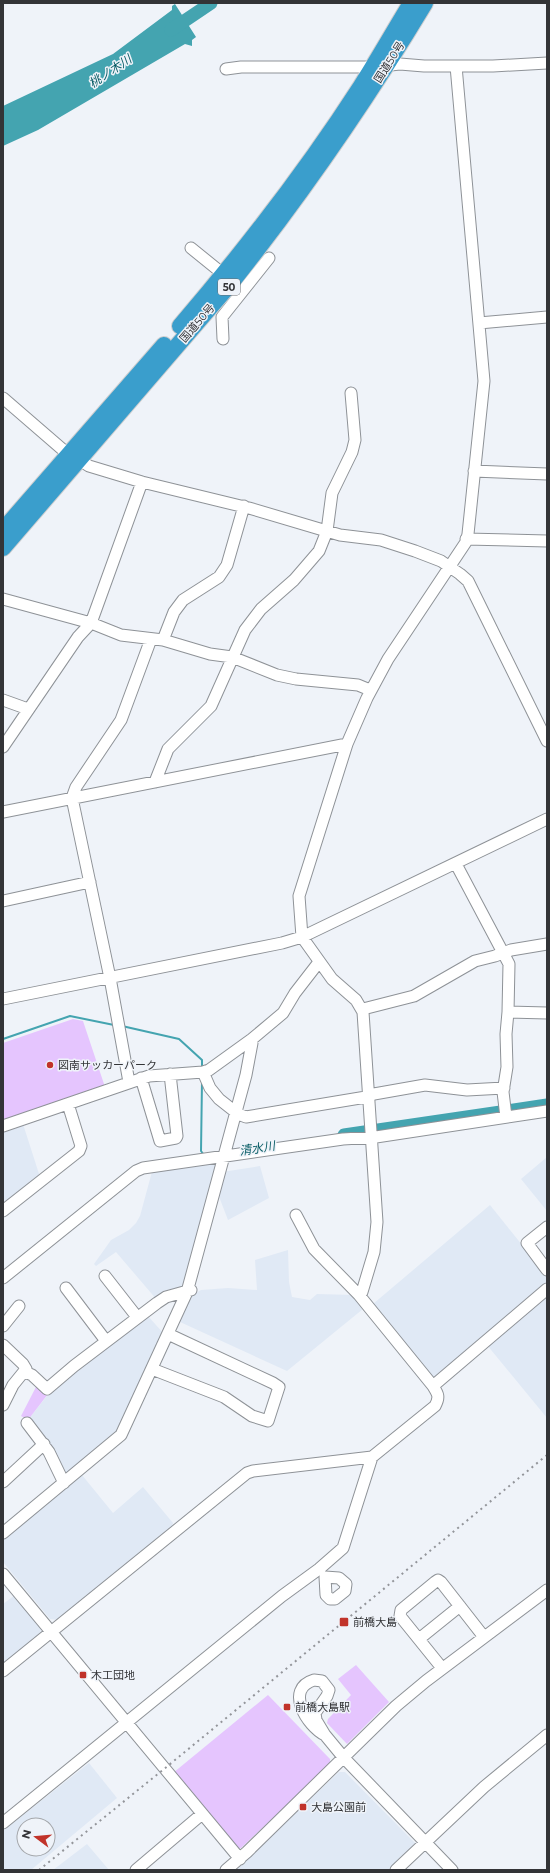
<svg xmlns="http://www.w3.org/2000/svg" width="550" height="1873" font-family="Montserrat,'Noto Sans JP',sans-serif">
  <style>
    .built { fill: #e0e9f5; fill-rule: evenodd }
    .green { fill: #e5c5fe }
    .water { fill: #44a4b0 }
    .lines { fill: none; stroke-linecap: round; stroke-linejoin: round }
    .stream { stroke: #44a4b0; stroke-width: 2 }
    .river { stroke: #44a4b0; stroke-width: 13 }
    .minor-casing { stroke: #8e9297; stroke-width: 13 }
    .highway-casing { stroke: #cececf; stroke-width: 18 }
    .minor { stroke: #fff; stroke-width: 11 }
    .highway { stroke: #3a9ecc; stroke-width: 16 }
    .rail { stroke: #93959a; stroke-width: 2; stroke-dasharray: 2 4; stroke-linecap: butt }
    .poi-dot { fill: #c1332a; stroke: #eff3f9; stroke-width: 1.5 }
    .labels { text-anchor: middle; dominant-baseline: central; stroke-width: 3; stroke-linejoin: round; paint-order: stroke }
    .shield { fill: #eff3f9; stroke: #6b6d71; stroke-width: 1 }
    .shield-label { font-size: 10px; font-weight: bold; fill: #333437 }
    .street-label { font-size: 11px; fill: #333437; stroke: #eff3f9 }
    .poi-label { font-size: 11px; fill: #333437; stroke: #eff3f9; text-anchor: start }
    .water-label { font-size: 12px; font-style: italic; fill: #095d66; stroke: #eff3f9 }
  </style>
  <rect width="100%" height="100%" fill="#eff3f9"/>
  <path class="built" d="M23,1124l17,53 -37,30v-76z
    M547,1157v54l-26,-32z
    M219,1159l-35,127 -27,14 -41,-48 -20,14 -2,-2 17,-24 18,-10 7,-7 4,-7 13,-48z
    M260,1166l9,32 -41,22 -10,-26 4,-22z
    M490,1205l57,71v10l-111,93h-4l-59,-75z
    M288,1250l1,32 3,15 18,3 7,-6 37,1 9,14 -76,62 -107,-49 12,-27 9,-5 27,-2 29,2 -2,-30z
    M547,1294v124l-60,-73z
    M147,1315l18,20 -45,98 -52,43 -4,-2 -36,-54 26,-33z
    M82,1475l31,38 30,-26 30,36 -1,3 -113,94 -9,-1 -47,-57v-22z
    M15,1595l26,33 -1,7 -37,31v-62z
    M89,1763l28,35 -86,72h-28v-39zM24,1825h24v24h-24z
    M339,1772h6l71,72 -25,26h-155z
    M87,1844l22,26h-56z"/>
  <path class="green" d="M73,1019l10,2 22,66 -102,34v-78z
    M37,1385l11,9 -20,26 -7,-4z
    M356,1665l33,37 -42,42 -20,-21 1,-4 23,-24 -13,-16z
    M268,1695l62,64v5l-89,84h-4l-64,-75z"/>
  <path class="water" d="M175,4l21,33 -4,3v6l-7,-2 -147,86 -35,16v-40l110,-52 59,-44v-4z"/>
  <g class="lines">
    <path class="stream" d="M122,1026l57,13 23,21v8
      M3,1039l67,-23 44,9
      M202,1081l-1,70 3,4"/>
    <path class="river" d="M171,30l40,-27
      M344,1135l203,-30"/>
    <defs>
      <path id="minor" d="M226,69l15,-2h131l28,-3 24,2h69l54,-3
        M191,248l37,30
        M479,323l68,-6
        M223,339l-1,-22 47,-59
        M3,398l59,51 27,17 53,16 107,26 91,27 41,5 34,11 26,10 19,13 8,7 79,160
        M474,471l73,3
        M466,539l81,2
        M3,599l88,24 30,12 42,5 47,14 22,3 45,18 19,4 62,6 12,5
        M163,640l11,-28 9,-12 36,-23 8,-12 17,-59
        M3,700l25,9
        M3,747l75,-110 13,-14 51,-141
        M155,782l13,-33 43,-43 34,-76 16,-21 33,-29 25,-29 8,-20 5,-38 20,-41 3,-12 -4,-47
        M3,812l344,-68
        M456,864l53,100 -1,48 -2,22 1,33 -4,25 3,25
        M3,901l87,-19
        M3,999l279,-56 20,-6 245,-118
        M363,1009l51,-13 61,-35 20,-5 16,-6 36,-6
        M508,1012l39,1
        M203,1072l7,16 9,11 19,15 8,3 120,-20 8,-3 51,-9 42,5 37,-2
        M141,1078l19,63 16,-3 1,-2 -7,-62
        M129,1082l-19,-104 -38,-180 4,-11 45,-67 30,-81
        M3,1126l146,-50 54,-4 6,-2 43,-31 31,-26 12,-20 24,-31
        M3,1211l76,-60 2,-5 -13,-42
        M547,1227l-20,16 20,27
        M105,1276l32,41
        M3,1278l133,-107 7,-3 200,-29 33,-2 171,-26
        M66,1288l40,53
        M359,1295l3,-3 12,-40 3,-30 -14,-210 -7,-12 -24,-21 -30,-42 -3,-41 48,-152 20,-46 21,-39 78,-117 2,-8 16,-153 -28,-315
        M3,1326l16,-20
        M3,1345l20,19 3,5 -13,16 -10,20
        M152,1369l72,28 28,19 16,5 11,-34 -6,-4 -105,-49
        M25,1372l7,3 15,14 27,-23 83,-63 9,-6 25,-7
        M433,1386l114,-97
        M27,1423l22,29 15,31
        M3,1482l41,-38
        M3,1533l118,-98 66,-143 59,-217 6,-32v-4
        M3,1574l237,285
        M325,1577l14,1 7,6 -1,7 -10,8h-5l-4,-4z
        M419,1639l41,-33
        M442,1668l-42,-52 1,-6 34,-28 3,-2 3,2 43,55
        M3,1671l244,-198 6,-2 119,-14 63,-51c5,-9 3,-12 -2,-20l-74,-91 -45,-46 -18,-34
        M314,1680l8,1 7,9 -2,6 -12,17 1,7 9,15c-18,-9 -41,-46 -11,-55z
        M325,1735l19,23 108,112
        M3,1823l279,-227 37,-27 24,-21 29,-91
        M136,1870l66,-56
        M226,1870l21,-18 149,-146 30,-25 121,-91
        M396,1870l88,-83 63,-52"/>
      <path id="highway" d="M180,326c65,-76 127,-156 181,-240 17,-27 33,-55 50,-83
        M3,530l161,-185
        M3,548l229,-266c71,-90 134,-181 193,-279"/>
    </defs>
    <use href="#minor" class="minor-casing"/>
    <use href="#highway" class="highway-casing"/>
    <use href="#minor" class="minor"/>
    <use href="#highway" class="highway"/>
    <path class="rail" d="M39,1870l125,-101 383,-314"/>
  </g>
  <g class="poi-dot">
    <circle cx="50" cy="1065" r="4"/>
    <rect x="339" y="1617" width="10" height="10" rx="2"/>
    <rect x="79" y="1671" width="8" height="8" rx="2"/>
    <rect x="283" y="1703" width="8" height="8" rx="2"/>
    <rect x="299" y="1803" width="8" height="8" rx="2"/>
  </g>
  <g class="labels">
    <rect class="shield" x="218" y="279" width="22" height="16" rx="3"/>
    <g class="shield-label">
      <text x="229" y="287">50</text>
    </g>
    <g class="street-label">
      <text transform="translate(389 62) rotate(-58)">国道50号</text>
      <text transform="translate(197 323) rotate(-49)">国道50号</text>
    </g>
    <g class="poi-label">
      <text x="58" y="1065">図南サッカーパーク</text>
      <text x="353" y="1622">前橋大島</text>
      <text x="91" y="1675">木工団地</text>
      <text x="295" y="1707">前橋大島駅</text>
      <text x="311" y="1807">大島公園前</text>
    </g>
    <g class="water-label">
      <text transform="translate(110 71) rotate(-34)">桃ノ木川</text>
      <text transform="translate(257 1148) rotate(-9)">清水川</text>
    </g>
  </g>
  <rect width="550" height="1873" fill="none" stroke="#333437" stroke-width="8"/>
  <g transform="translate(36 1837) rotate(286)"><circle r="19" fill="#eff3f9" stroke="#a4a7ab"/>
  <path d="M0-3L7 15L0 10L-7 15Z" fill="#c1332a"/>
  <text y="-6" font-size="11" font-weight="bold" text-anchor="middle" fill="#333437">N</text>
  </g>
</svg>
